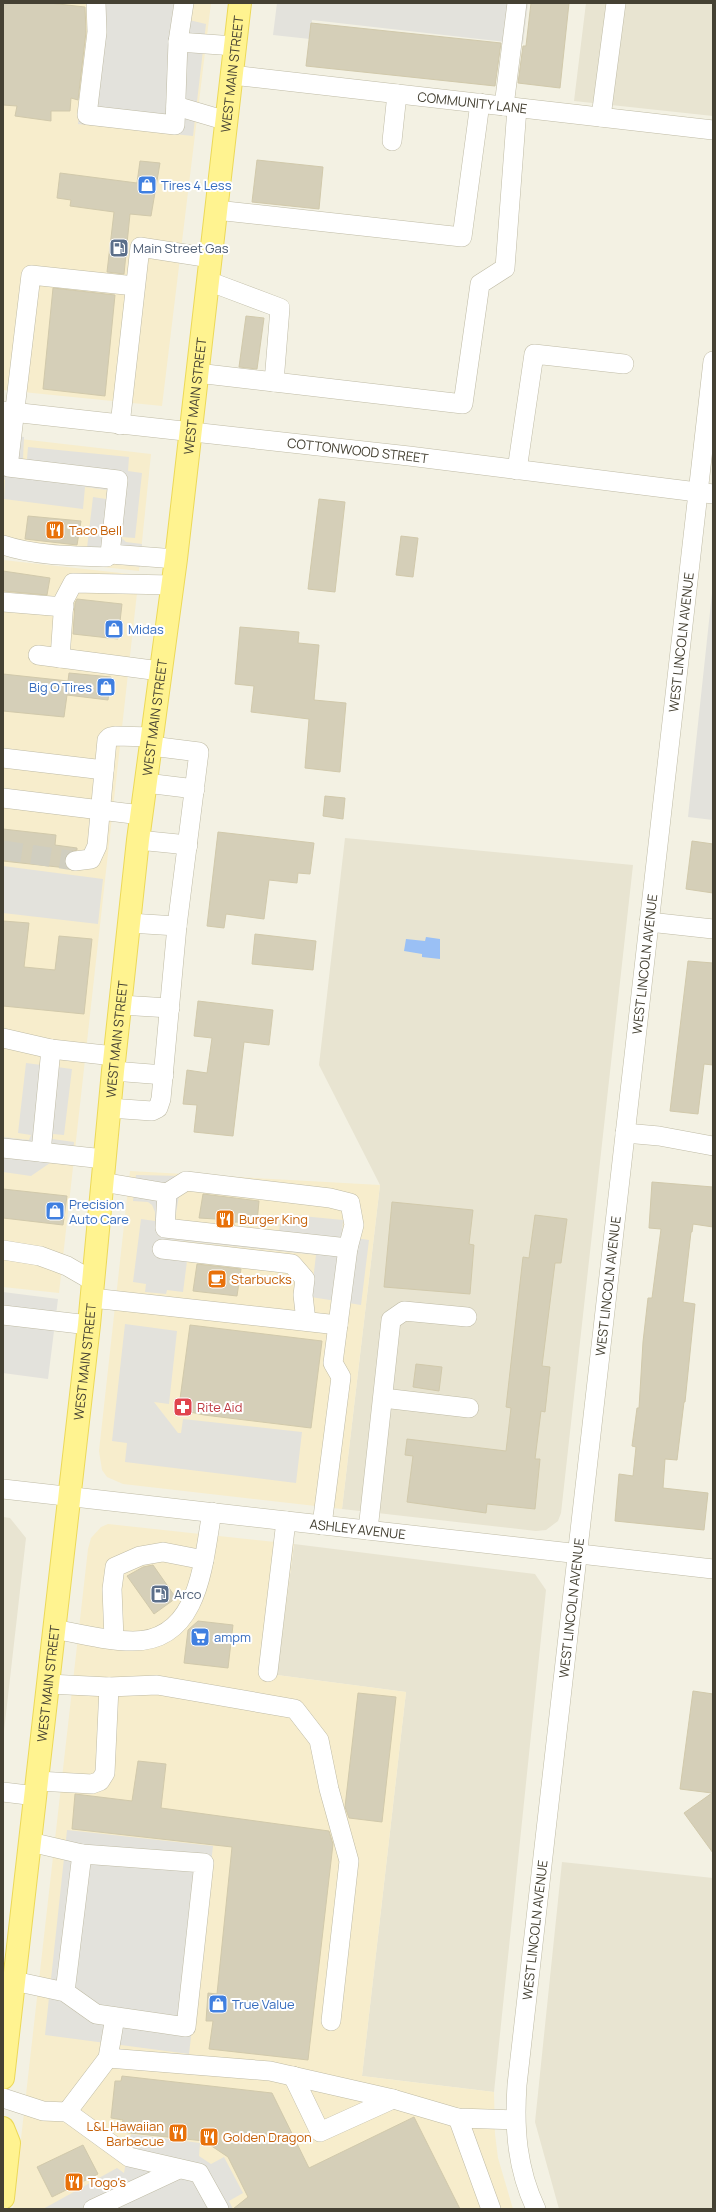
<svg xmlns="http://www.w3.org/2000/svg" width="716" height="2212" font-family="Manrope,sans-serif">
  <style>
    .residential { fill: #e8e4d1 }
    .commercial { fill: #f7edcc }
    .parking { fill: #e3e2dc }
    .water { fill: #9ac0f5 }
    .building { fill: #d5cfb8; stroke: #d1c9ab }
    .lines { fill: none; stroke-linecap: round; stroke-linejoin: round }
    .minor-tunnel { stroke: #d0cec0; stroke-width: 19; stroke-dasharray: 19 10; stroke-linecap: butt }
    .minor-casing { stroke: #bfbba5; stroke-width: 20 }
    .major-casing { stroke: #ecd958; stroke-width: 24 }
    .minor { stroke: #fff; stroke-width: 19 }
    .major { stroke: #fff390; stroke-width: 22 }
    .labels { text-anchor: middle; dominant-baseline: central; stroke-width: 4; stroke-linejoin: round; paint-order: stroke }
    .street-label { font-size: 13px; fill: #454133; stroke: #fff }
    .shop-label { font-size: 13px; fill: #366cbe; stroke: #fff; text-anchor: start }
    .service-label { font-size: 13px; fill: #4e5e75; stroke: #fff; text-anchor: start }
    .food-label { font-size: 13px; fill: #c56008; stroke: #fff; text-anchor: start }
    .health-label { font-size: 13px; fill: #be3a42; stroke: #fff; text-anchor: start }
  </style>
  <rect width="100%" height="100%" fill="#f3f1e3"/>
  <path class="residential" d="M586,3h127v113l-139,-15z
    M345,838l288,27 -72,648 -3,8 -12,9 -10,1 -194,-22 38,-324 -61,-120z
    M3,1517l7,1 16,20 -23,202z
    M294,1544l241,30 11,16 -52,502 -132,-16 44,-384 -129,-17z
    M562,1862l151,16v331h-154l-24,-87z"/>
  <path class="commercial" d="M3,3h208l-49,403 -159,-16z
    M3,437l148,17 -12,117 -136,-15z
    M3,560l136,15 -80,718 -56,-6z
    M130,1171l250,14 -38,324 -219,-25 -16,-7 -5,-7 -3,-19z
    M108,1524l186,20 -17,131 129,17 -44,384 132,16 1,42 3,24 15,51h-500l75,-660 3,-11 10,-11z"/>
  <path class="parking" d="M86,3h107l-4,17 17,4 -13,112 -115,-12 14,-116z
    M277,3h251l-5,41 -211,-24 -2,19 -37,-4z
    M3,435l21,2 -1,22h4l1,-12 101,10 -1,14 14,2 -7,65 -14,-1 5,5 16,2 -2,23 -33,-4 -20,-15 6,-51 13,2 1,-9 -22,-3 -2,22 -79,-10 1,-19 -2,-1z
    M713,584v236l-25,-3z
    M3,866l100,13 -5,45 -95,-11z
    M26,1063l46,6 -8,66 -11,-1 -1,5 22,3 -2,23 -22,-2 -19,13 -28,-4v-35l26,3 2,-5 -13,-2z
    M136,1175l46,1 -7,44 104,13 2,-19 62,6 -1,16 27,4 -8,65 -50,-8 5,-42 -143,-15 -3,19 17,2 -4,31 -16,-2 -1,4 -21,-2 1,-8 -13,-2 8,-63 14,2v-9l-3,-7 -4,-3 -15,-1z
    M3,1292l55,7 -10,80 -45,-6z
    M125,1324l52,7 -8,73 -15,-2 24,31h3l2,-14 119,13 -6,51 -171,-21 2,-19 -15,-2z
    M67,1830l146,16 -24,208 -144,-19z
    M131,2134l69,9 -1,13 12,8 13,-7 19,36 -14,8 4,8h-190l74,-41 7,5z"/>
  <path class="water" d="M426,937l14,2v20l-18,-2v-3l-18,-3 2,-12 19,2z"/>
  <path class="building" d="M3,3h46l36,4 1,25 -8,68 -7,-2 -1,13h-19v10l-36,-5 2,-10 -14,-1z
    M531,3h38l-9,85 -42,-5 5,-37h3z
    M311,23l190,20 -6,43 -189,-20z
    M257,160l66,7 -4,42 -67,-7z
    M140,161l20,2 -9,53 -21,-2 -6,60 -17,-2 7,-60 -44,-6 1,-6 -14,-2 3,-25 77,10z
    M53,288l62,7 -10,101 -62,-7z
    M246,316l18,2 -7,51 -18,-2z
    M319,499l26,3 -10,90 -27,-3z
    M28,516l53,5 -4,24 -52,-6z
    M401,536l17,2 -5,39 -17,-2z
    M3,571l47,7 -3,17 -44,-4z
    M77,599l45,5 -4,35 -45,-5 2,-31z
    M240,627l59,5 -1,11 21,2 -5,55 32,3 -6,69 -35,-4 4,-49 -58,-7 3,-26 -19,-2z
    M69,673l42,4 -3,23 -41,-5 -3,22 -61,-6v-37l65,7z
    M325,796l20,2 -2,21 -20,-3z
    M3,829l53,6 -1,10 22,3v2l-8,2 -4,4 -1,7 3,5 -64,-7z
    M218,832l96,11 -4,31 -12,-1 -1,10 -28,-3 -5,39 -38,-5 -2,14 -17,-2z
    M692,841l21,3v49l-27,-4z
    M3,921l26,2 -5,44 31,3 4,-34 33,3 -8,75 -81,-8z
    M255,934l61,7 -3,29 -61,-6z
    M688,961l25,2v102l-9,-1 -6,50 -28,-3z
    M198,1001l75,9 -4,35 -25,-3 -11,94 -39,-4 3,-27 -14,-1 4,-34 20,3 5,-35 -18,-2z
    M652,1182l61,5v40l-20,-3 -1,8h-1l-8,70 12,2 -10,98h-1l-7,58 -12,-1 -2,29 45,5 -4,37 -89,-9 4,-47 14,2 3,-29 -4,-1 5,-38h2l4,-66 5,-44h4l9,-69 -12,-1z
    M3,1189l64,7 -4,29 -60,-7z
    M203,1194l56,7 -2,22 -22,-1 -1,3 -18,-3v-3l-17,-1z
    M392,1202l81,8 -4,34 5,1 -4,49 -86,-7z
    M535,1215l32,4 -6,44h-6l-13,103 8,1 -5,45 -4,-1 -6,48h5l-5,50 -48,-5 -1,9 -79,-11 6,-46 -8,-1 2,-16 99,12 5,-43 -5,-1 17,-150 6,1z
    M197,1264l44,5 -4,27 -44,-5z
    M190,1325l132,16 -11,87 -107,-13 -14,-3 -9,-7 -1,-6z
    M416,1364l26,3 -3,24 -26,-4z
    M153,1565l23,33 -22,16 -27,-38 16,-9z
    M198,1621l35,4 -5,43 -44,-5 4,-33z
    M693,1691l20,3v159l-29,-40 28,-20 -32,-4z
    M358,1693l38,4 -14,125 -33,-4 -4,-11z
    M138,1761l28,3 -5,44 168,23 4,13 -25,216 -99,-11 4,-28h-7l2,-28 9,1 15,-147 -160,-18 3,-35 57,7z
    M122,2076l150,17 37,75 105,-51 46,92h-227l15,-12 -20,-40 -24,-16 -83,-9 2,-12 -12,-2 4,-37h6z
    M83,2145l15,29 -46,23 -15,-30z"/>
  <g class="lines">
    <path class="minor-tunnel" d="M3,850l72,11"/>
    <defs>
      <g id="minor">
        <path d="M96,3l1,29 -10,83 88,10 3,-83 6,-39"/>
        <path d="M178,42l57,4"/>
        <path id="s1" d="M232,75l481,55"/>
        <path d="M176,106l51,15"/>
        <path d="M504,106l13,-103"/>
        <path d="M601,117l15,-114"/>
        <path d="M392,141l5,-47"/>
        <path d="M216,210l246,27 18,-134"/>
        <path d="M208,281l72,27 -6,74"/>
        <path d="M135,286l-104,-11 -23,192 110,13 -8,74 66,5"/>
        <path d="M197,373l266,31 17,-120 25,-16 12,-160"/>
        <path id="s2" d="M3,411l406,45 304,38"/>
        <path d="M120,425l20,-178 71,11"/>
        <path d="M517,470l17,-116 90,10"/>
        <path d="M3,545c33,11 70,11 104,12l3,-3"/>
        <path d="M3,602l61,5"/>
        <path d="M38,655l122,16"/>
        <path d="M60,658l4,-58 9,-17 99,2"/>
        <path d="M3,758l101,12"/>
        <path d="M146,783l49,6"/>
        <path d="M3,798l138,17"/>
        <path d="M138,840l50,5"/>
        <path d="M75,861l16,-2 6,-13 10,-106 3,-3 5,-1 37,1"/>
        <path d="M649,922l64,7"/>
        <path d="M129,923l48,3 22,-174 -48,-6"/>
        <path d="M120,1005l50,3"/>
        <path d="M3,1038l48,11 63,7"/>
        <path d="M113,1071l51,4"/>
        <path d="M109,1108l43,3 6,-3 3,-9 16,-173"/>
        <path d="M625,1133l34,3 54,10"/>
        <path d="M3,1148l101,11"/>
        <path d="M41,1152l10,-103"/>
        <path d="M102,1182l65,11 -2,35 183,20 -15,115 8,14 -19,148"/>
        <path d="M167,1193l19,-12 144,17 20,5 4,22 -6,23"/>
        <path d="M162,1249l130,15 13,15 -2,16 3,26"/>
        <path d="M3,1250l37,6 27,10 26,15"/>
        <path d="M92,1298l246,27"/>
        <path d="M3,1315l86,10"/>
        <path d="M383,1398l86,10"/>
        <path id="s3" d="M3,1489l710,80"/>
        <path d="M368,1530l23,-210 13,-9 63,6"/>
        <path d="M54,1629c26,5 53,12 79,12 67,0 70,-79 79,-129"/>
        <path d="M114,1639l-2,-50 3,-22 25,-11 23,-4 41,8"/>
        <path d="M268,1672l18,-151"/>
        <path d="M48,1684l61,3 48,-2 138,24 24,31 10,49 20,72 -18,160"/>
        <path d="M37,1781l55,3 8,-3 5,-8 4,-86"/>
        <path d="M3,1792l33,4"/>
        <path d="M30,1842l52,12"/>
        <path d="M14,1981l51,11 31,22 90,13 18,-164 -122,-9 -17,138"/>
        <path d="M108,2058l162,13 123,28 65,19 57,2"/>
        <path d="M293,2076l27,56 73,-33"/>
        <path d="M3,2098l40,13 24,1 41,-54 7,-41"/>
        <path d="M67,2112l62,45 70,16 20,36"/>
        <path d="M458,2118l33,91"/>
        <path d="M93,2209l86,-40"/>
        <path id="s4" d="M536,2209c-19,-40 -22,-80 -19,-124l196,-1724"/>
      </g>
      <g id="major">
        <path id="s5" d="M3,2078l86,-753 24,-254 25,-231 38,-281 64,-556"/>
        <path d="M3,2128l6,15 -6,55"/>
      </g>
    </defs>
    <use href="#minor" class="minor-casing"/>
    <use href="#major" class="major-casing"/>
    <use href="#minor" class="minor"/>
    <use href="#major" class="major"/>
  </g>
  <defs>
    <symbol id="shop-square" viewBox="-11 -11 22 22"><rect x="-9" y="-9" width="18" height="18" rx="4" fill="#3f7fe0" stroke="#fff"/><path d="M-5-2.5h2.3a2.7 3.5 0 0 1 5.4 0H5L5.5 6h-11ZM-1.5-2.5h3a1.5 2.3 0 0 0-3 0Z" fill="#fff"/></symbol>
    <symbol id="fuel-square" viewBox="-11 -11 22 22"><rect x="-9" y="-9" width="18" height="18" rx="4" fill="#5c6f8a" stroke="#fff"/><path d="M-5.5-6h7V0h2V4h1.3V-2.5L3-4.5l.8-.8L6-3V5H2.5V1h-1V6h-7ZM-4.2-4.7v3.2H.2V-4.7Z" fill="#fff"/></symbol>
    <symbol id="restaurant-square" viewBox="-11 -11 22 22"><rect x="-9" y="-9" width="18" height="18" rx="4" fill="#e8710a" stroke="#fff"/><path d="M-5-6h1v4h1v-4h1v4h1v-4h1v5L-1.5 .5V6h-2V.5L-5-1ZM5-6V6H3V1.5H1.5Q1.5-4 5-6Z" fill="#fff"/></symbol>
    <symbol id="cafe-square" viewBox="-11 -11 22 22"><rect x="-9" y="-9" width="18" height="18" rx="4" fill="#e8710a" stroke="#fff"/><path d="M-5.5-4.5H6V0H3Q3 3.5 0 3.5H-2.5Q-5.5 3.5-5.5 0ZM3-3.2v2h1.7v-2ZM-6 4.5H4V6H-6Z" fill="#fff"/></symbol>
    <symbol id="pharmacy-square" viewBox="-11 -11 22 22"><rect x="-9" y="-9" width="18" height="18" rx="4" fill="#e0444e" stroke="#fff"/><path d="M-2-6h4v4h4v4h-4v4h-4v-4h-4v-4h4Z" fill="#fff"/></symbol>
    <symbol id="supermarket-square" viewBox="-11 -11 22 22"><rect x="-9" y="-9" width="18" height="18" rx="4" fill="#3f7fe0" stroke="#fff"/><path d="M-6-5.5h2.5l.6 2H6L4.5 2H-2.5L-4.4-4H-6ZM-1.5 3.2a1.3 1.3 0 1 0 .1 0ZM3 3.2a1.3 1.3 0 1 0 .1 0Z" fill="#fff"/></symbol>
  </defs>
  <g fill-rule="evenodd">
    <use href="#shop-square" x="136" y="174" width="22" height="22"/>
    <use href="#fuel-square" x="108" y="237" width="22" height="22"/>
    <use href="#restaurant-square" x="44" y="519" width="22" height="22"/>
    <use href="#shop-square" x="103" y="618" width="22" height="22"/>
    <use href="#shop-square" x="95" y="676" width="22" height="22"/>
    <use href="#shop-square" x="44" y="1200" width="22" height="22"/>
    <use href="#restaurant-square" x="214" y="1208" width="22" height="22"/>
    <use href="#cafe-square" x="206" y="1268" width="22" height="22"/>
    <use href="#pharmacy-square" x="172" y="1396" width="22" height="22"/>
    <use href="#fuel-square" x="149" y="1583" width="22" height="22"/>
    <use href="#supermarket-square" x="189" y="1626" width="22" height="22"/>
    <use href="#shop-square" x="207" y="1993" width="22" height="22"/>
    <use href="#restaurant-square" x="167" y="2122" width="22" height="22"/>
    <use href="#restaurant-square" x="198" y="2126" width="22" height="22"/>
    <use href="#restaurant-square" x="63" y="2171" width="22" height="22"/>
  </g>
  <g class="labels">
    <g class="street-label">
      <text stroke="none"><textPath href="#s5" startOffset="2017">WEST MAIN STREET</textPath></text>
      <text stroke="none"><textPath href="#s1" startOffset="242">COMMUNITY LANE</textPath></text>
      <text stroke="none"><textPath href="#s5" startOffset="1693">WEST MAIN STREET</textPath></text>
      <text stroke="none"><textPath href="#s2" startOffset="357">COTTONWOOD STREET</textPath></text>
      <text stroke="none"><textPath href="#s4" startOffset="1579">WEST LINCOLN AVENUE</textPath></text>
      <text stroke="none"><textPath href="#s5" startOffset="1369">WEST MAIN STREET</textPath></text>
      <text stroke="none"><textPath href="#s4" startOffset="1255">WEST LINCOLN AVENUE</textPath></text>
      <text stroke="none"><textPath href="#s5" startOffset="1045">WEST MAIN STREET</textPath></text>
      <text stroke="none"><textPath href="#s4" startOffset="931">WEST LINCOLN AVENUE</textPath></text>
      <text stroke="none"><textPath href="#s5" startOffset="721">WEST MAIN STREET</textPath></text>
      <text stroke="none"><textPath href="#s3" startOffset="357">ASHLEY AVENUE</textPath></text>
      <text stroke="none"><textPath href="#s4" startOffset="607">WEST LINCOLN AVENUE</textPath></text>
      <text stroke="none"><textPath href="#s5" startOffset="397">WEST MAIN STREET</textPath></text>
      <text stroke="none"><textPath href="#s4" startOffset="283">WEST LINCOLN AVENUE</textPath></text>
    </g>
    <g class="shop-label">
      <text x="161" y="185">Tires 4 Less</text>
      <text x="128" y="629">Midas</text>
      <text x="92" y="687" text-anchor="end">Big O Tires</text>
      <text x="69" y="1204">Precision<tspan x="69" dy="15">Auto Care</tspan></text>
      <text x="214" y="1637">ampm</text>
      <text x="232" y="2004">True Value</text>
    </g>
    <g class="service-label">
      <text x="133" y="248">Main Street Gas</text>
      <text x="174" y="1594">Arco</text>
    </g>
    <g class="food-label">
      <text x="69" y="530">Taco Bell</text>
      <text x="239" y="1219">Burger King</text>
      <text x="231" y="1279">Starbucks</text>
      <text x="164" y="2126" text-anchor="end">L&amp;L Hawaiian<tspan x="164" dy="15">Barbecue</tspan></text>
      <text x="223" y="2137">Golden Dragon</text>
      <text x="88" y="2182">Togo's</text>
    </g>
    <g class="health-label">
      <text x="197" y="1407">Rite Aid</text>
    </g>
  </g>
  <rect width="716" height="2212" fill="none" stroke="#454133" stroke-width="8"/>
</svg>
